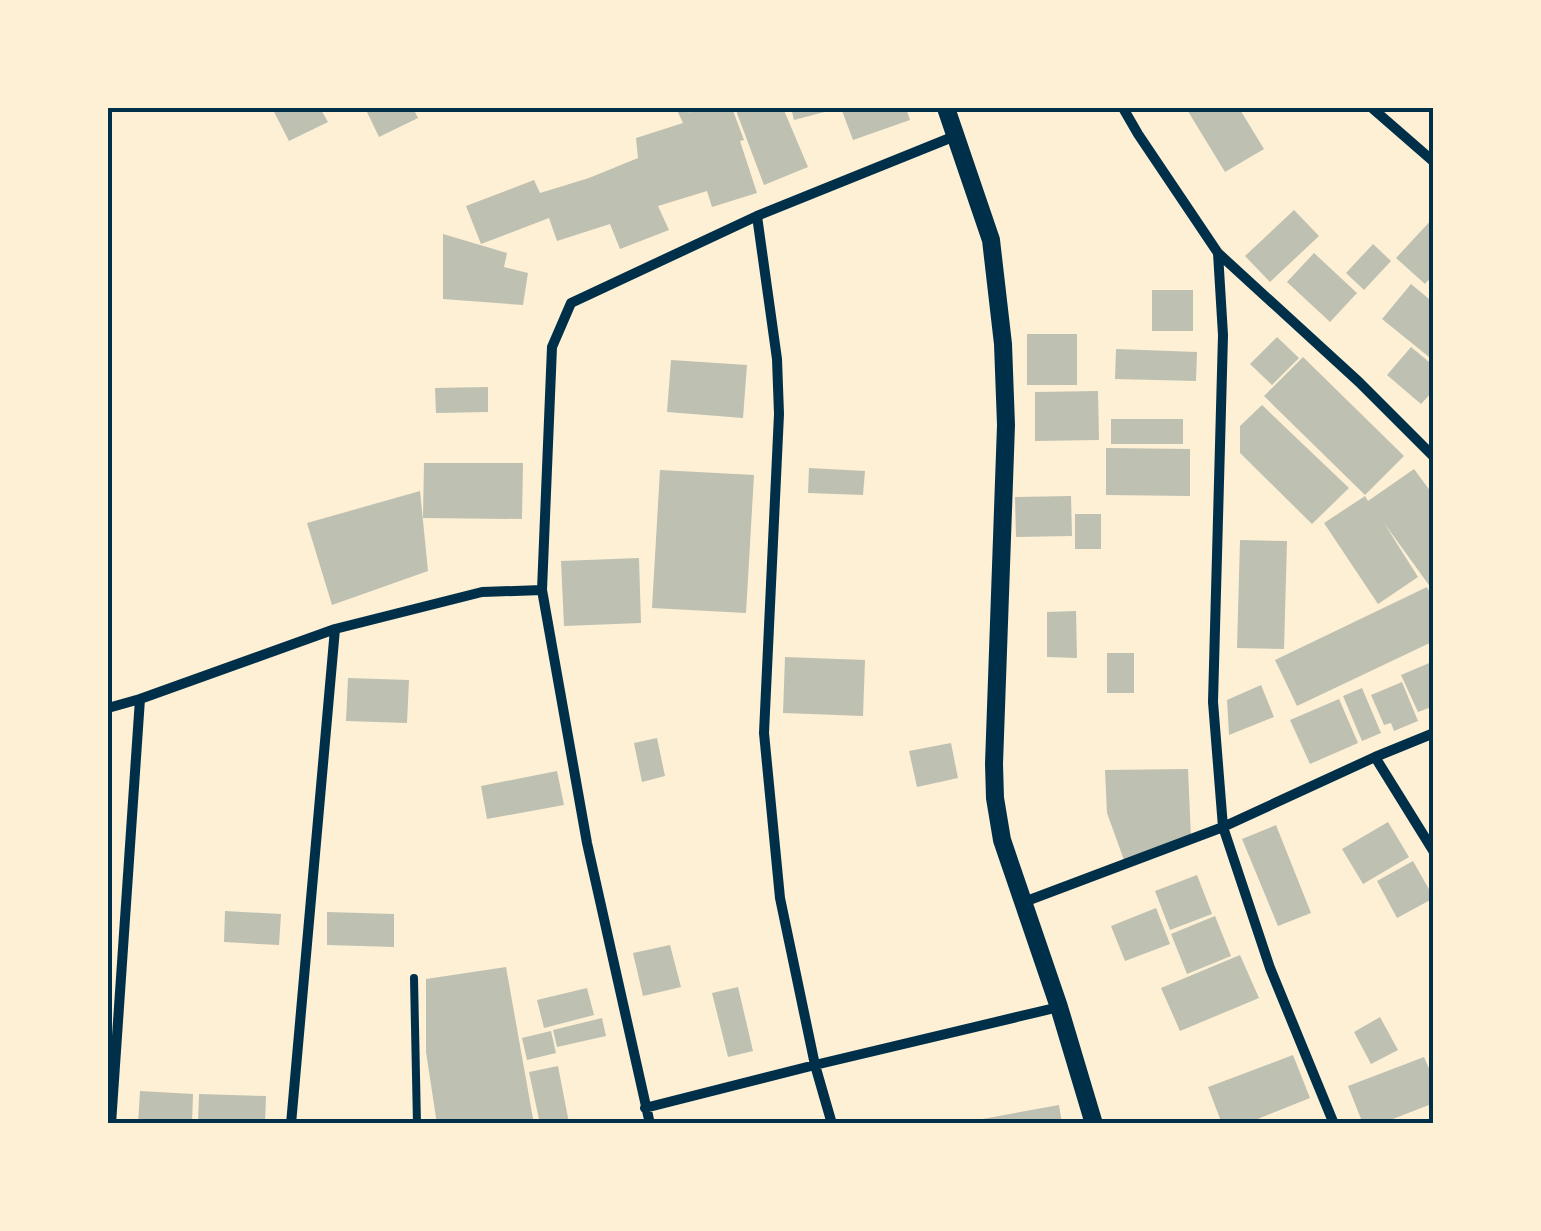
<svg xmlns="http://www.w3.org/2000/svg" width="1541" height="1231" font-family="'DM Sans',sans-serif">
  <style>
    .building { fill: #bec0b2 }
    .lines { fill: none; stroke-linecap: round; stroke-linejoin: round }
    .service { stroke: #003049; stroke-width: 8 }
    .minor { stroke: #003049; stroke-width: 10 }
    .tertiary { stroke: #003049; stroke-width: 18 }
    .neatline { fill: none; stroke: #003049; stroke-width: 4 }
  </style>
  <rect width="100%" height="100%" fill="#fdf0d5"/>
  <path class="building" d="M272,108h48l8,14 -39,19z
    M377,108h36l5,10 -39,19 -12,-25z
    M676,108h23l-11,5 16,-5h28l12,32 -4,1 17,52 -45,14 -5,-16 -49,15 11,24 -49,19 -10,-25 -53,17 -8,-23 -68,26 -15,-38 68,-26 6,13 49,-15 49,-20 -2,-20 47,-15z
    M735,108h48l25,59 -44,18z
    M791,108h45v1l-42,11z
    M841,108h65l4,12 -57,20z
    M1186,108h53l25,41 -39,23z
    M1294,210l25,26 -49,46 -25,-26z
    M1434,217v57l-9,10 -29,-26z
    M443,234l64,19 -3,14 24,6 -5,32 -80,-6z
    M1373,244l18,17 -27,29 -18,-17z
    M1314,253l43,40 -27,29 -43,-40z
    M1411,284l23,19v58l-52,-42z
    M1152,290h41v41h-41z
    M1027,334h50v51h-50z
    M1277,337l22,21 -27,27 -22,-21z
    M1411,347l23,19v24l-13,14 -34,-29z
    M1116,349l81,3 -1,29 -81,-2z
    M1303,357l101,99 -39,39 -101,-99z
    M671,360l76,5 -4,53 -76,-6z
    M488,387v25l-52,1 -1,-25z
    M1098,391l1,49 -64,1v-49z
    M1262,405l87,83 -37,36 -72,-71v-27z
    M1111,419h72v25h-72z
    M1106,448l84,1v47l-84,-1z
    M424,463h99l-1,56 -99,-1z
    M809,468l56,3 -2,24 -55,-2z
    M1414,469l20,27v96l-50,-69 34,54 -40,27 -54,-81 41,-27 3,5z
    M660,470l94,5 -8,138 -94,-5z
    M420,491l8,80 -96,34 -25,-82z
    M1071,496l1,40 -56,1 -1,-40z
    M1075,514h26v35h-26z
    M1240,540l47,1 -3,108 -47,-1z
    M639,558l2,65 -77,3 -3,-65z
    M1427,587l7,14v40l-137,65 -22,-46z
    M1076,611l1,47 -30,-1v-45z
    M1107,653h27v40h-27z
    M785,657l80,3 -2,56 -80,-3z
    M1434,661v45l-16,6 -17,-37z
    M348,678l61,2 -2,43 -61,-2z
    M1402,682l16,39 -24,10 -3,-8 -7,2 -13,-30z
    M1261,685l13,32 -45,18 -2,-35z
    M1362,688l19,45 -19,8 -19,-45z
    M1339,699l19,44 -48,21 -20,-44z
    M657,738l8,38 -23,6 -8,-39z
    M951,743l7,35 -41,9 -8,-36z
    M1188,769l3,69 -67,22 -17,-47 -2,-43z
    M557,771l7,34 -77,14 -6,-33z
    M1388,822l21,35 -46,27 -21,-35z
    M1276,825l35,88 -33,13 -36,-87z
    M1413,861l21,37 -37,20 -20,-37z
    M1197,875l15,39 -42,16 -15,-39z
    M1156,908l14,36 -45,17 -14,-35z
    M225,911l56,3 -2,31 -55,-3z
    M327,912l67,2v33l-67,-2z
    M1215,916l16,40 -44,18 -16,-40z
    M670,945l11,42 -38,9 -10,-43z
    M1240,955l19,43 -79,33 -19,-43z
    M506,967l28,157h-97l-11,-72v-73z
    M738,987l15,64 -25,6 -16,-64z
    M587,988l7,27 -50,13 -7,-28z
    M1380,1017l18,33 -27,14 -17,-32z
    M602,1018l4,18 -49,11 -4,-17z
    M551,1031l5,22 -29,7 -5,-22z
    M1293,1055l17,43 -65,26h-23l-14,-37z
    M1424,1057l10,23v23l-54,21h-17l-15,-38z
    M558,1066l11,57 -29,1 -11,-52z
    M140,1091l53,3 -1,30h-54z
    M199,1094l67,2 -1,28h-67z
    M1059,1105l3,19h-96v-2z"/>
  <g class="lines">
    <path class="service" d="M414,978l3,146"/>
    <path class="minor" d="M1123,108l15,26 80,119 5,82 -10,367 10,125 47,141 64,156
      M1372,108l62,54
      M757,216l20,143 2,55 -15,319 16,165 35,167 17,59
      M1218,253l141,129 75,75
      M108,708l32,-9 195,-70 147,-37 60,-2
      M1375,757l59,95
      M1024,902l199,-75 152,-70 59,-24
      M645,1108l170,-43 244,-58
      M111,1124l29,-425
      M291,1124l44,-495
      M650,1124l-63,-281 -45,-253 10,-243 19,-44 186,-87 198,-80"/>
    <path class="tertiary" d="M946,108l45,132 12,104 3,81 -12,339 1,34 7,42 57,167 35,117"/>
  </g>
  <rect width="1541" height="1231" fill="none" stroke="#fdf0d5" stroke-width="220"/>
  <rect x="110" y="110" width="1321" height="1011" class="neatline"/>
</svg>
